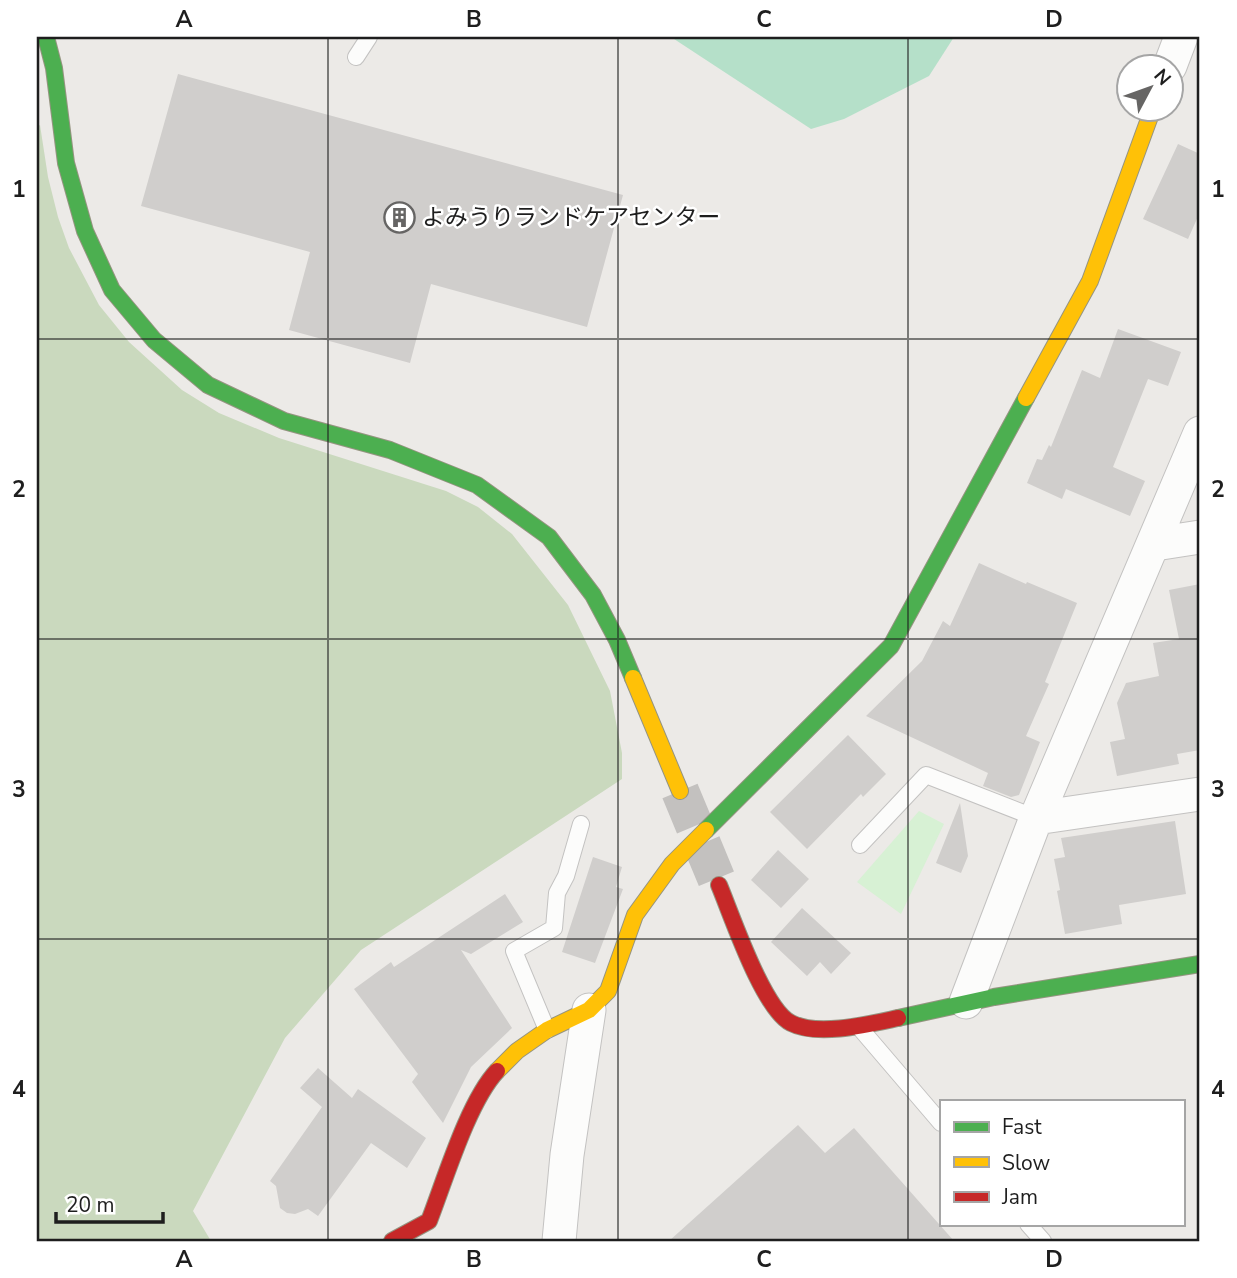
<svg xmlns="http://www.w3.org/2000/svg" width="1237" height="1278" font-family="'Nunito Sans','Noto Sans JP',sans-serif">
  <style>
    .forest { fill: #cad9be }
    .park { fill: #d7f1d4 }
    .pitch { fill: #b5e0c9 }
    .building { fill: #d0cecc }
    .lines { fill: none; stroke-linecap: round; stroke-linejoin: round }
    .secondary-tunnel { stroke: #c3c1bf; stroke-width: 38; stroke-dasharray: 38 19; stroke-linecap: butt }
    .lane-casing { stroke: #c3c2c1; stroke-width: 18 }
    .street-casing { stroke: #c3c2c1; stroke-width: 35 }
    .fast-casing { stroke: #959480; stroke-width: 18 }
    .slow-casing { stroke: #959480; stroke-width: 18 }
    .jam-casing { stroke: #959480; stroke-width: 18 }
    .lane { stroke: #fcfcfb; stroke-width: 16 }
    .street { stroke: #fcfcfb; stroke-width: 33 }
    .fast { stroke: #4caf50; stroke-width: 16 }
    .slow { stroke: #ffc107; stroke-width: 16 }
    .jam { stroke: #c62828; stroke-width: 16 }
    .grid { fill: none; stroke: #1e1e1e; stroke-width: 2; stroke-opacity: 0.55 }
    .labels { text-anchor: middle; dominant-baseline: central; stroke-width: 5; stroke-linejoin: round; paint-order: stroke }
    .poi-label { font-size: 23px; fill: #1e1e1e; stroke: #fff; text-anchor: start }
    .neatline { fill: none; stroke: #1e1e1e; stroke-width: 2.5 }
    .grid-label { font-size: 23px; text-anchor: middle; font-weight: bold; fill: #1e1e1e }
  </style>
  <rect width="100%" height="100%" fill="#eceae7"/>
  <path class="forest" d="M40,125l8,52 10,40 11,31 30,57 30,37 53,48 37,23 60,25 167,53 32,16 34,27 56,71 42,86 12,62v26l-261,171 -76,88 -92,173 18,30h-174v-1114z"/>
  <path class="park" d="M919,811l25,13 -43,90 -44,-32z"/>
  <path class="pitch" d="M671,37h283l-25,39 -85,43 -33,10z"/>
  <path class="building" d="M178,74l445,121 -36,132 -156,-43 -21,79 -121,-33 21,-78 -169,-46z
    M1178,144l22,10v58l-12,27 -45,-20z
    M1118,329l63,23 -13,34 -20,-7 -35,88 32,14 -15,35 -64,-27 -4,10 -35,-16 10,-24 5,1 7,-15 2,2 31,-77 18,8z
    M979,563l47,21 1,-2 50,21 -32,79 4,2 -23,52 14,6 -21,53 -8,2 -28,-11 5,-13 -122,-57 56,-55 21,-40 7,5z
    M1200,584v166l-23,4 2,10 -62,12 -7,-34 15,-3 -8,-36 9,-20 33,-7 -6,-33 26,-4 -10,-49z
    M848,735l38,39 -23,23 -2,-3 -54,55 -37,-37z
    M960,803l8,53 -7,17 -25,-10z
    M1175,821l11,73 -67,11 3,19 -57,10 -8,-43 3,-1 -6,-31 11,-2 -4,-19z
    M778,850l31,29 -28,29 -30,-28z
    M593,857l29,10 -6,20 7,2 -28,74 -33,-11z
    M505,894l18,28 -52,32 -10,-4 51,78 -41,39 -28,56 -31,-41 6,-8 -64,-85 37,-27 3,5z
    M802,908l49,45 -20,21 -11,-12 -13,14 -36,-34z
    M318,1068l34,30 6,-9 68,49 -19,30 -36,-25 -53,73 -10,-7 -13,5 -8,-1 -7,-5 -4,-22 -6,-5 52,-74 -22,-19z
    M798,1125l27,28 29,-25 100,113h-285z"/>
  <g class="lines">
    <path class="secondary-tunnel" d="M680,791l39,94"/>
    <defs>
      <path id="lane" d="M356,57l13,-20
        M860,845l66,-70 110,43
        M859,1027l82,96
        M547,1030l-33,-79 40,-23 3,-35 9,-17 15,-52
        M1028,1224l15,17"/>
      <path id="street" d="M1170,66l11,-29
        M1155,544l45,-7
        M1036,818l164,-24
        M966,1002l70,-184 164,-385
        M559,1241l8,-86 22,-145"/>
      <path id="fast" d="M46,37l8,31 12,95 19,68 27,59 42,50 54,45 76,36 106,29 87,35 72,52 44,58 24,45 16,38
        M706,830l185,-184 135,-248
        M898,1018l96,-21 206,-33"/>
      <path id="slow" d="M1026,398l64,-117 63,-173
        M633,678l47,113
        M497,1071l20,-20 30,-21 42,-20 19,-19 27,-76 37,-51 34,-34"/>
      <path id="jam" d="M719,885c13,31 44,124 72,138 27,14 79,1 107,-5
        M392,1241l37,-20c16,-41 39,-119 68,-150"/>
    </defs>
    <use href="#lane" class="lane-casing"/>
    <use href="#street" class="street-casing"/>
    <use href="#fast" class="fast-casing"/>
    <use href="#slow" class="slow-casing"/>
    <use href="#jam" class="jam-casing"/>
    <use href="#lane" class="lane"/>
    <use href="#street" class="street"/>
    <use href="#fast" class="fast"/>
    <use href="#slow" class="slow"/>
    <use href="#jam" class="jam"/>
  </g>
  <path class="grid" d="M328,37v1204M618,37v1204M908,37v1204M37,339h1163M37,639h1163M37,939h1163"/>
  <defs>
    <symbol id="building-ring" viewBox="-11 -11 22 22"><circle r="9.5" fill="#fff" stroke="#666564" stroke-width="1.5"/><path d="M-4-6H4V6H1V3H-1V6H-4ZM-2.5-4.3h1.7v1.8h-1.7ZM.8-4.3h1.7v1.8H.8ZM-2.5-1h1.7V.8h-1.7ZM.8-1h1.7V.8H.8Z" fill="#666564"/></symbol>
  </defs>
  <g fill-rule="evenodd">
    <use href="#building-ring" x="382" y="200" width="35" height="35"/>
  </g>
  <g class="labels">
    <g class="poi-label">
      <text x="422" y="217">よみうりランドケアセンター</text>
    </g>
  </g>
  <rect width="1237" height="1278" fill="none" stroke="#ffffff" stroke-width="77"/>
  <rect x="940" y="1100" width="245" height="126" fill="#ffffff" stroke="#a5a5a5" stroke-width="2"/>
  <rect x="954" y="1122" width="35" height="10" fill="#4caf50" stroke="#a5a5a5" stroke-width="2"/>
  <text x="1002" y="1134" font-size="21" fill="#1e1e1e">Fast</text>
  <rect x="954" y="1157" width="35" height="10" fill="#ffc107" stroke="#a5a5a5" stroke-width="2"/>
  <text x="1002" y="1170" font-size="21" fill="#1e1e1e">Slow</text>
  <rect x="954" y="1192" width="35" height="10" fill="#c62828" stroke="#a5a5a5" stroke-width="2"/>
  <text x="1002" y="1204" font-size="21" fill="#1e1e1e">Jam</text>
  <g transform="translate(1150 88) rotate(49)"><circle r="33" fill="#ffffff" stroke="#a5a5a5" stroke-width="2"/>
  <path d="M0-5L12 26L0 18L-12 26Z" fill="#666564"/>
  <text y="-10" font-size="19" font-weight="bold" text-anchor="middle" fill="#1e1e1e">N</text>
  </g>
  <path d="M56 1212v10h107v-10" fill="none" stroke="#1e1e1e" stroke-width="3.5"/>
  <text x="66" y="1212" font-size="21" fill="#1e1e1e" stroke="#ffffff" stroke-width="5" paint-order="stroke">20 m</text>
  <rect x="38" y="38" width="1160" height="1202" class="neatline"/>
  <g class="grid-label">
    <text x="184" y="27">A</text>
    <text x="474" y="27">B</text>
    <text x="764" y="27">C</text>
    <text x="1054" y="27">D</text>
    <text x="19" y="197">1</text>
    <text x="1218" y="197">1</text>
    <text x="19" y="497">2</text>
    <text x="1218" y="497">2</text>
    <text x="19" y="797">3</text>
    <text x="1218" y="797">3</text>
    <text x="19" y="1097">4</text>
    <text x="1218" y="1097">4</text>
    <text x="184" y="1267">A</text>
    <text x="474" y="1267">B</text>
    <text x="764" y="1267">C</text>
    <text x="1054" y="1267">D</text>
  </g>
</svg>
